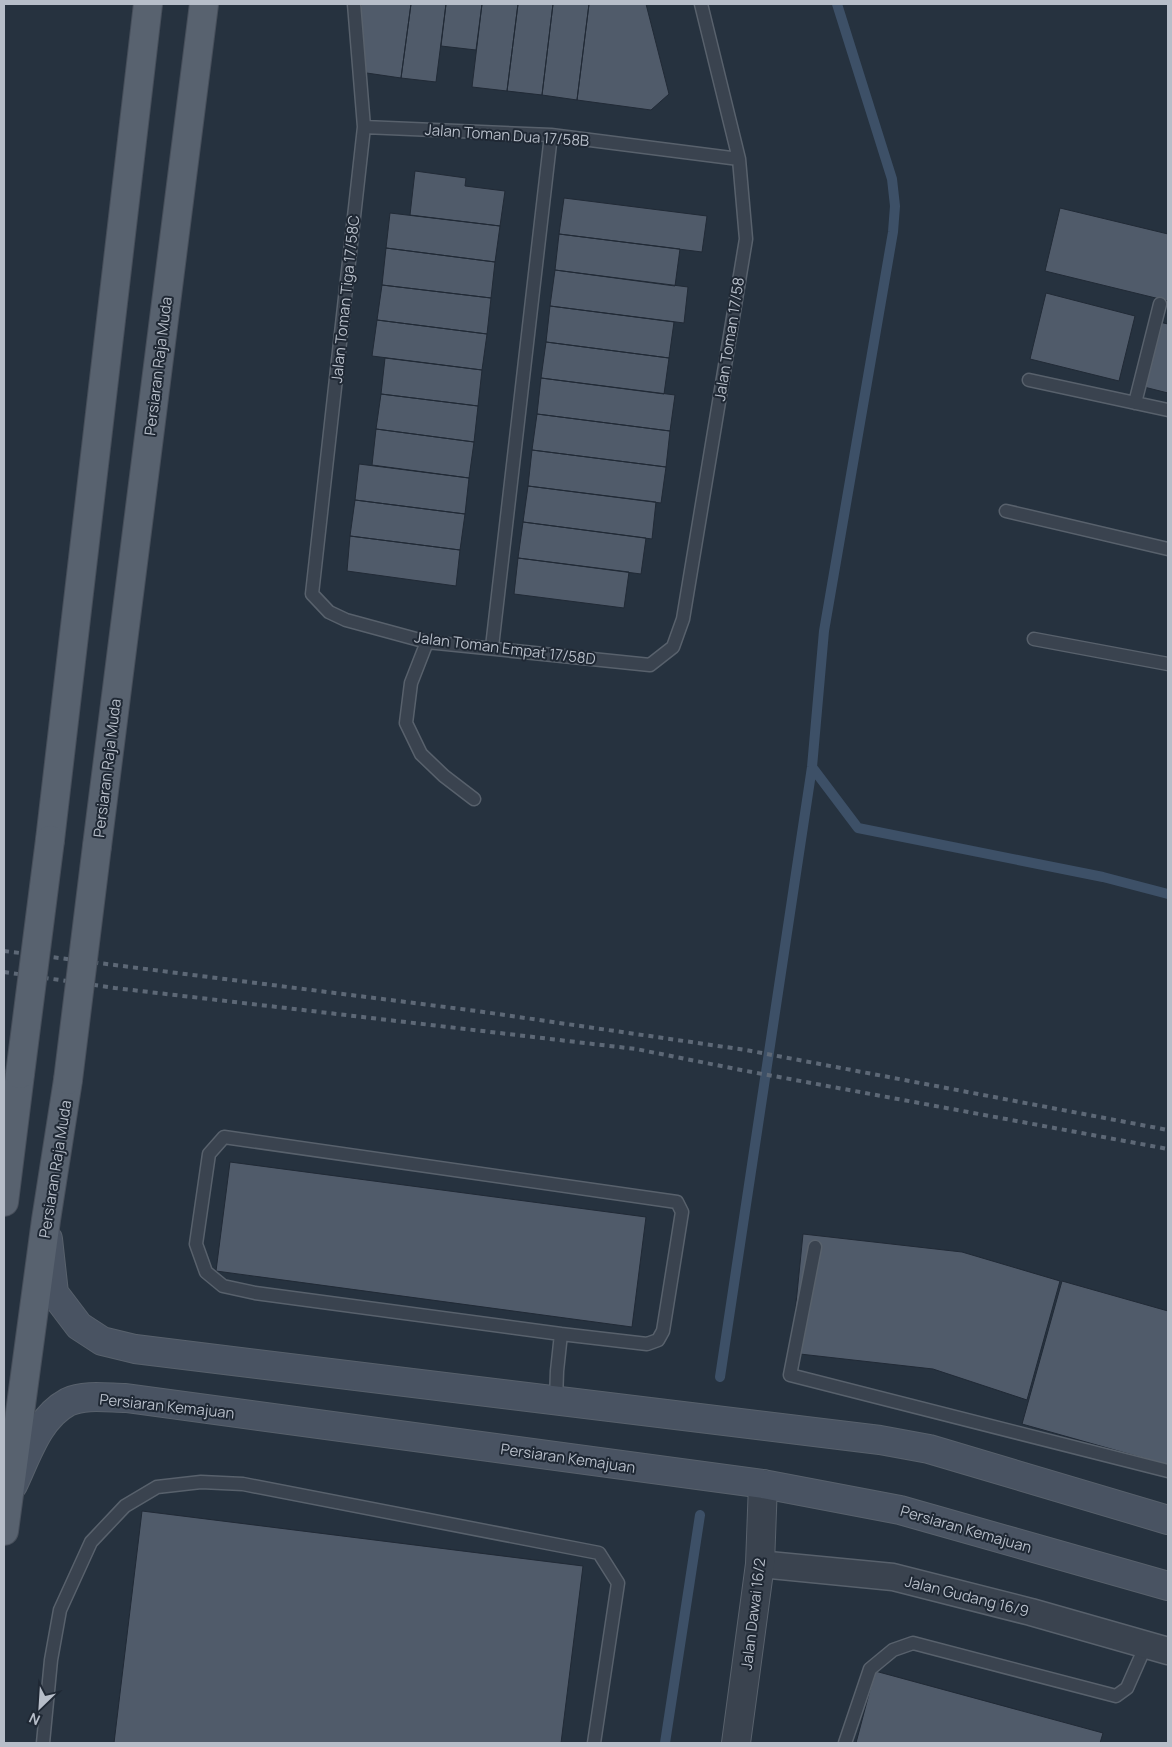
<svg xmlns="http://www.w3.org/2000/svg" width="1172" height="1747" font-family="Manrope,sans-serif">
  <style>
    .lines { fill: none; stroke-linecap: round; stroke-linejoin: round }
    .stream { stroke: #3d5067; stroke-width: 10 }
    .building { fill: #505b6a; stroke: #212a36 }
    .service-casing { stroke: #58616c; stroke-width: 15 }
    .minor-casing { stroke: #58616c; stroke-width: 29 }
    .tertiary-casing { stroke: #58616c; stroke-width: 30 }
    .secondary-casing { stroke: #58616c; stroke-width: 30 }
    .primary-casing { stroke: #474f5b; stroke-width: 30 }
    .service { stroke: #3a434f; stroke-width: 12 }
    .minor { stroke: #3a434f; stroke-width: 26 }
    .tertiary { stroke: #3a434f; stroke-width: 28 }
    .secondary { stroke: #495362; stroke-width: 28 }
    .primary { stroke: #58626f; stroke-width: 28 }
    .rail { stroke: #5d6876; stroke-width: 4; stroke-dasharray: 5 5; stroke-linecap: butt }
    .primary-bridge-casing { stroke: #474f5b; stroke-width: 30; stroke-linecap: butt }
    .primary-bridge { stroke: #58626f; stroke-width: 28 }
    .labels { text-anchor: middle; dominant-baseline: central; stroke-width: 4; stroke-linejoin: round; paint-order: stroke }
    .street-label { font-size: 15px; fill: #b7bec9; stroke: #1f2834 }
  </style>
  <rect width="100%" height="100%" fill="#26323f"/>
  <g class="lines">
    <path class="stream" d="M812,767l46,61 245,49 65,17
      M720,1377l92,-610 12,-136 69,-399 2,-26 -3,-27 -55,-175
      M665,1743l35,-228"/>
  </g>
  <path class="building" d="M361,4h50l-10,74 -48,-7z
    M411,4h35l-10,78 -35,-4z
    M446,4h36l-6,46 -35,-4z
    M482,4h36l-11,87 -35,-4z
    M518,4h35l-11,91 -35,-4z
    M553,4h36l-12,96 -35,-5z
    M589,4h57l23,90 -18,16 -74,-10z
    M415,171l51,7 -1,8 40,5 -5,35 -90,-11z
    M564,198l143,18 -5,36 -143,-18z
    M1060,208l108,26v67l-123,-30z
    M390,213l110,13 -5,36 -109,-14z
    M559,234l121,15 -5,37 -120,-16z
    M386,248l109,14 -4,36 -109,-13z
    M555,270l133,17 -4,36 -134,-17z
    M382,285l109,13 -4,36 -110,-14z
    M1046,293l89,23 -16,65 -89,-22z
    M550,306l124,16 -5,36 -123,-16z
    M377,320l110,14 -5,36 -110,-14z
    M1159,322l9,2v69l-24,-6z
    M546,342l123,16 -5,36 -123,-16z
    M385,358l97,12 -4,36 -97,-12z
    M541,378l134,17 -5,36 -133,-17z
    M381,394l97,12 -4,36 -98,-13z
    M537,414l133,17 -4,36 -134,-17z
    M376,429l98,13 -5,36 -97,-13z
    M532,450l134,17 -5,36 -133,-17z
    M359,464l110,14 -4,36 -110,-14z
    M528,486l128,16 -4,37 -129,-17z
    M355,500l110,14 -5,36 -110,-14z
    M523,522l123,16 -5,36 -123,-16z
    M350,536l110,14 -4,36 -109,-15z
    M518,558l111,14 -5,36 -110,-14z
    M230,1162l416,55 -14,110 -416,-56z
    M803,1234l159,18 98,29 -33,119 -94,-31 -142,-16z
    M1062,1281l106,30v154l-146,-41z
    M142,1511l441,55 -22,177h-447z
    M875,1671l228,62 -3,10h-244z"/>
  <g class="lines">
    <defs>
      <path id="service" d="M354,4l10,123 -52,467 17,18 17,8 81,22 223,23 23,-18 10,-28 63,-380 -7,-80 -38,-155
        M364,127l187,8 188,24
        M1029,380l139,30
        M1135,403l25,-99
        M1006,511l162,38
        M1034,639l134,25
        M427,642l-16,41 -5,40 15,31 23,22 30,23
        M492,647l59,-512
        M815,1247l-25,128 378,96
        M556,1400l1,-29 4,-37 86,10 11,-4 5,-9 19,-119 -5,-10 -453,-65 -15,17 -13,90 10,28 17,14 32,7 306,41
        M43,1743l8,-83 9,-50 31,-68 34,-36 32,-19 44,-5 42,2 356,69 19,30 -24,160
        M845,1743l25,-74 23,-19 20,-7 203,53 11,-8 19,-43"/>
      <path id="minor" d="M760,1564l133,13 138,35 137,39"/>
      <path id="tertiary" d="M736,1743l24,-179 3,-80"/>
      <path id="secondary" d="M48,1239l6,54 25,33 23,15 33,8 745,91 49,9 239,71
        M13,1485c14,-29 25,-67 55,-83 17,-8 41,-4 58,-4l637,86 137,26 268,76"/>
      <path id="primary" d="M50,840l98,-836
        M97,846l107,-842
        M4,1202l16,-128
        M4,1531l42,-311 22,-140"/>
    </defs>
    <use href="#service" class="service-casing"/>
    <use href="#minor" class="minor-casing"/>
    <use href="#tertiary" class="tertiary-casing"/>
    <use href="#secondary" class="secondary-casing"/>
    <use href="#primary" class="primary-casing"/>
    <use href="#service" class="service"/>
    <use href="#minor" class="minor"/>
    <use href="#tertiary" class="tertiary"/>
    <use href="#secondary" class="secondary"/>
    <use href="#primary" class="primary"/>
    <path class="rail" d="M4,951l473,60 269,39 422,80
      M4,972l111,16 521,61 105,21 427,79"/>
    <defs>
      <path id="primary-bridge" d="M20,1074l30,-234
        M68,1080l29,-234"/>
    </defs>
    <use href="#primary-bridge" class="primary-bridge-casing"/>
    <use href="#primary-bridge" class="primary-bridge"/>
  </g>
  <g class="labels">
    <g class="street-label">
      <text transform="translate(507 135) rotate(4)">Jalan Toman Dua 17/58B</text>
      <text transform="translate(345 299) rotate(-84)">Jalan Toman Tiga 17/58C</text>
      <text transform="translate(729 339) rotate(-81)">Jalan Toman 17/58</text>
      <text transform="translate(158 366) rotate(-83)">Persiaran Raja Muda</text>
      <text transform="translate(505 648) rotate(7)">Jalan Toman Empat 17/58D</text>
      <text transform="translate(107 768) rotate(-83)">Persiaran Raja Muda</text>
      <text transform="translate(55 1169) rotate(-81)">Persiaran Raja Muda</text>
      <text transform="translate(167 1406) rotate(6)">Persiaran Kemajuan</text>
      <text transform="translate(568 1458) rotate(8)">Persiaran Kemajuan</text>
      <text transform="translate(966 1529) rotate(16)">Persiaran Kemajuan</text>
      <text transform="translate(967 1596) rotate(14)">Jalan Gudang 16/9</text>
      <text transform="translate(753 1614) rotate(-83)">Jalan Dawai 16/2</text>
    </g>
  </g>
  <rect width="1172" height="1747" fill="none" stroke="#b7bec9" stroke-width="10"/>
  <g transform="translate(40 1707) rotate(205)" stroke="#1f2834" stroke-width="4" paint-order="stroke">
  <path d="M0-4L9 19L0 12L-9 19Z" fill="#b7bec9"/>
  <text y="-8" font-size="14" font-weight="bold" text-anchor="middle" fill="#b7bec9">N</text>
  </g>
</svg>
